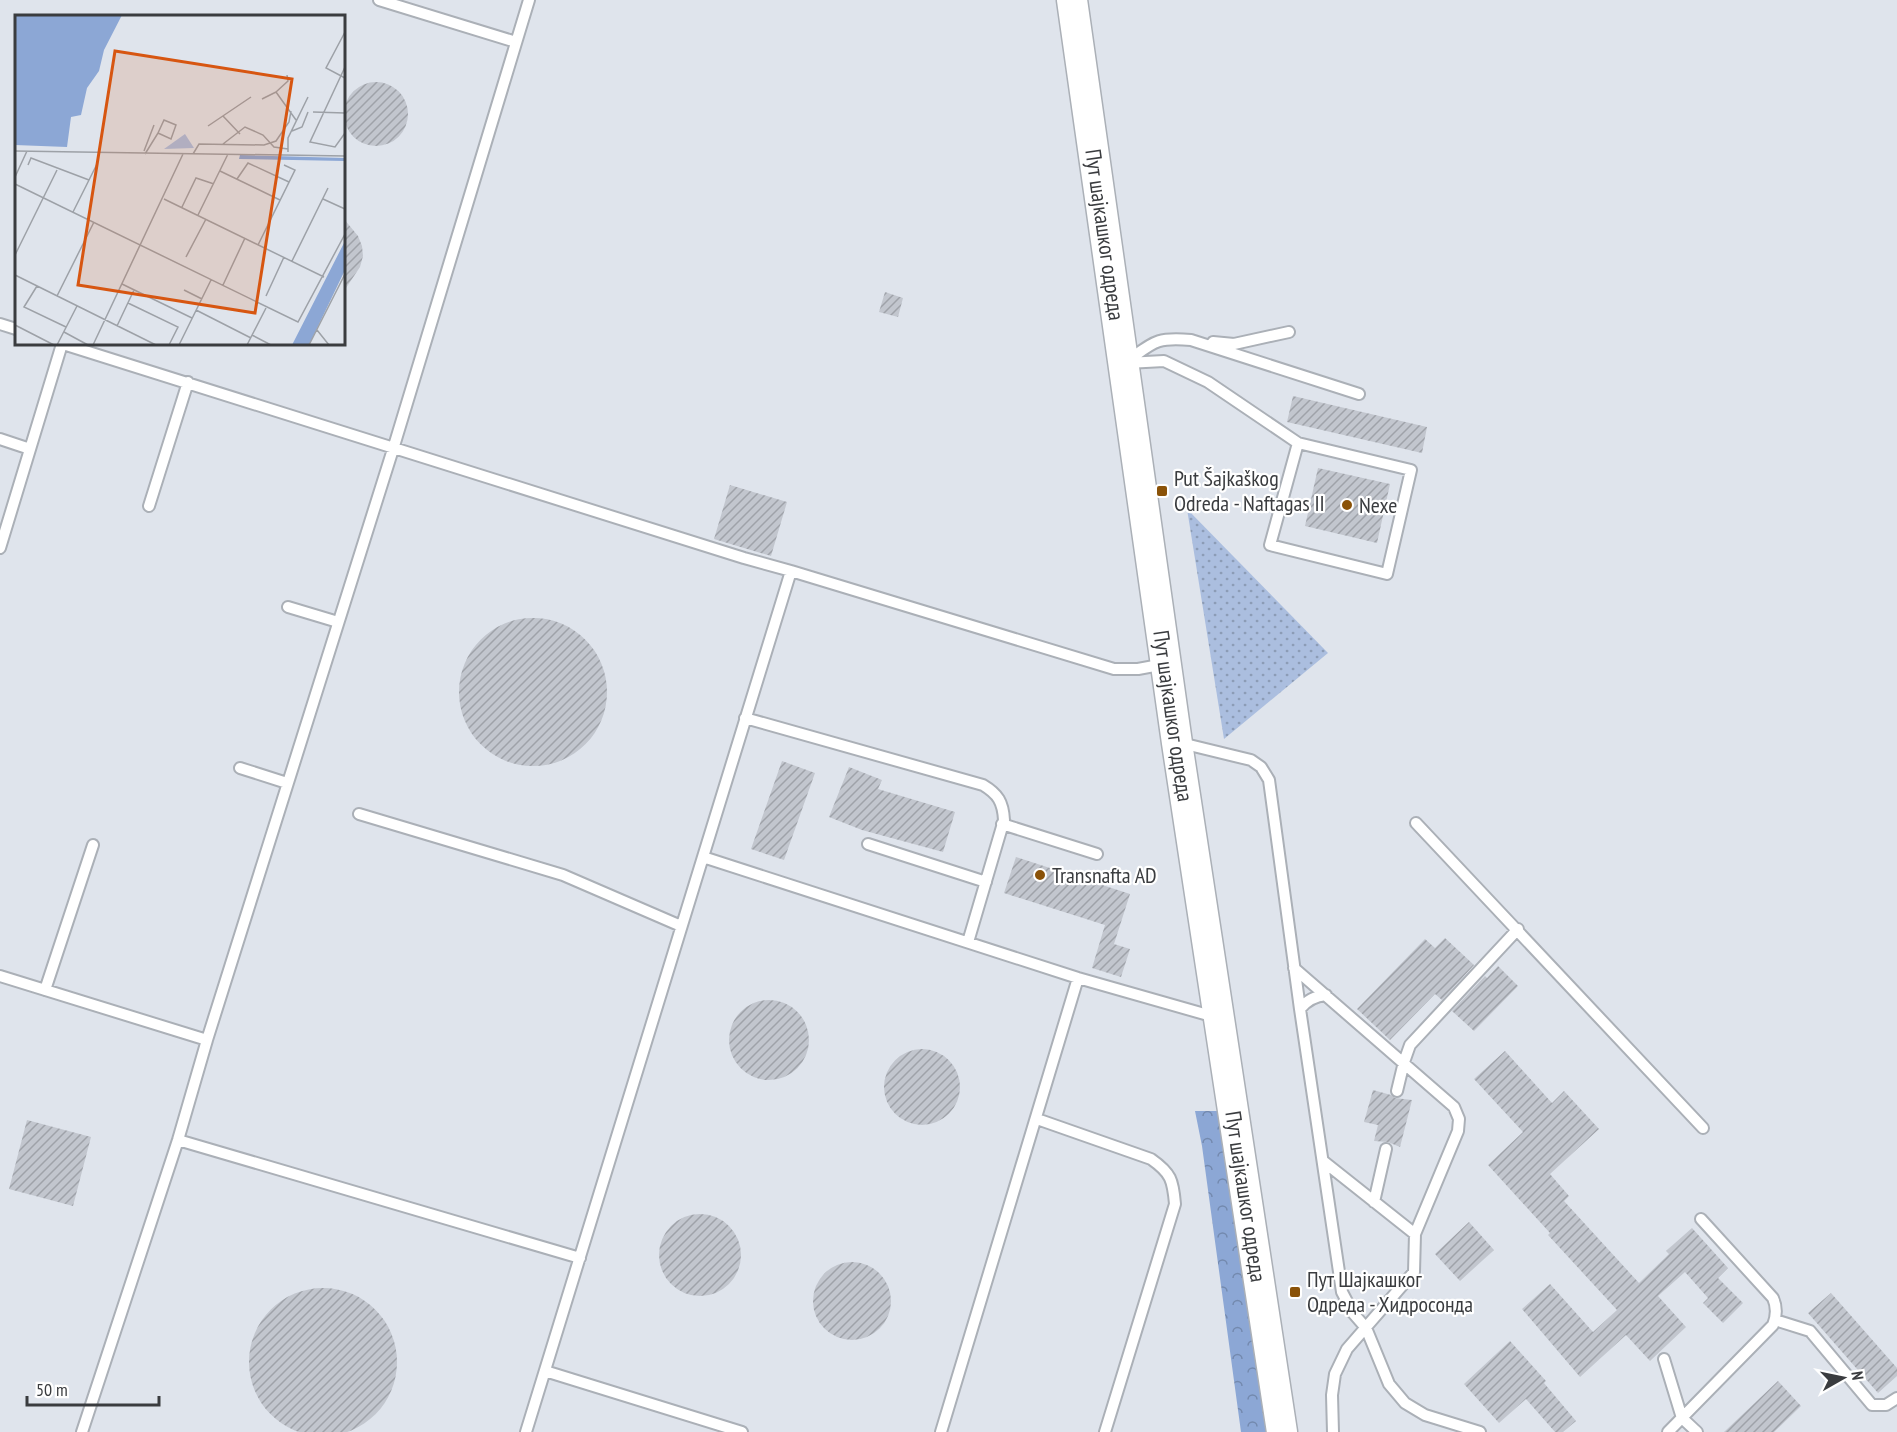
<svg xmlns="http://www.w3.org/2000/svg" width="1897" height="1432" font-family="'PT Sans Narrow',sans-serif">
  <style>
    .grass { fill: url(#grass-dots) }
    .forest { fill: url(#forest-crowns) }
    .building { fill: url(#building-hatch) }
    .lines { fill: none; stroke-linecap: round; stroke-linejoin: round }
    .lane-casing { stroke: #abb0b7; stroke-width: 14 }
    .secondary-casing { stroke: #abb0b7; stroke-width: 33 }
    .lane { stroke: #fff; stroke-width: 10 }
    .secondary { stroke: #fff; stroke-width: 30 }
    .poi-dot { fill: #8a5208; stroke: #fff; stroke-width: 2 }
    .labels { text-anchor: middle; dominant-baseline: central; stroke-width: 4.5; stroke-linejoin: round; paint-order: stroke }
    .street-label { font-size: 22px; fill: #3a3c3f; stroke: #fff }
    .poi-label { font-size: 22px; fill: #3a3c3f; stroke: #fff; text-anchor: start }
    .inset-road { fill: none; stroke: #9da1a7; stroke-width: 1.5 }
    .view { fill: #d75611; fill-opacity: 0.15; stroke: #d75611; stroke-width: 3 }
    .inset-edge { fill: none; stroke: #3a3c3f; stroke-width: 3 }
  </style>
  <defs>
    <pattern id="grass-dots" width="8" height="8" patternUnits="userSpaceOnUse" patternTransform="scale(1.5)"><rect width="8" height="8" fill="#abbedf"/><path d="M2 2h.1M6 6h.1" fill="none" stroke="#8c9cb6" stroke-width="1.8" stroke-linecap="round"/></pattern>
    <pattern id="forest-crowns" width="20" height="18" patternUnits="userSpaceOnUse" patternTransform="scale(1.5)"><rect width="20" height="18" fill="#8ca7d5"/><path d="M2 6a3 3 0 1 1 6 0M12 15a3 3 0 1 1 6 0" fill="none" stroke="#7389ae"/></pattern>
    <pattern id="building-hatch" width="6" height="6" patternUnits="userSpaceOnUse" patternTransform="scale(1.5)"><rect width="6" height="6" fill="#c2c6ce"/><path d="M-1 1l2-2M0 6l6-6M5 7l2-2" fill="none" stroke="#9fa2a9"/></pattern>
  </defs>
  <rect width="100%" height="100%" fill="#dfe4ec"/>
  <path class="grass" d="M1187,509l141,144 -104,86z"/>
  <path class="forest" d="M1195,1111h32l44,321h-30l-39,-286z"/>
  <path class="building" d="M344 114a32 32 0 1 1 64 0a32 32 0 1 1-64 0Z
    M344,219l14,17 4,10 1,10 -3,11 -16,24z
    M885,292l18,6 -5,19 -19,-5z
    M1293,396l134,31 -5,26 -135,-31z
    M1318,468l72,16 -13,59 -72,-17z
    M730,485l57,17 -16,54 -57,-17z
    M459 692a74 74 0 1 1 148 0a74 74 0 1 1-148 0Z
    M782,761l33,12 -31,87 -33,-11z
    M849,767l33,13 -4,9 77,23 -12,40 -81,-22 -33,-13z
    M1016,857l114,37 -16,50 16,5 -9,28 -29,-9 13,-43 -101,-32z
    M1445,938l29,27 -32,35 -7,-6 -45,46 -33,-31 68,-70 10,9z
    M1498,966l20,20 -44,45 -22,-20 33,-35 2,2z
    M729 1040a40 40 0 1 1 80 0a40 40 0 1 1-80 0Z
    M884 1087a38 38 0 1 1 76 0a38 38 0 1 1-76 0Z
    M1505,1051l47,52 12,-12 35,38 -49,45 19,22 -5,5 75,82 30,-29 -3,-3 26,-23 36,40 -10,10 25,25 -20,20 -20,-20 5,-5 -23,-26 -27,24 28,31 -36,34 -24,-26 -46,42 -58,-68 28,-25 43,48 24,-22 -69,-75 2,-2 -62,-68 35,-33 -49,-53z
    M1373,1090l18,5 4,3 17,2 -12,47 -12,-5 -14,-1 4,-16 -14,-3z
    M27,1120l64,17 -18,69 -64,-17z
    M659 1255a41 41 0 1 1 82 0a41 41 0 1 1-82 0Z
    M1469,1222l25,28 -34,31 -25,-27z
    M813 1301a39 39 0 1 1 78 0a39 39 0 1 1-78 0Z
    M249 1362a74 74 0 1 1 148 0a74 74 0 1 1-148 0Z
    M1831,1293l66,75v8l-19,17 -70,-80z
    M1510,1341l36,40 -2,2 32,38 -13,11h-8l-29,-33 -27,24 -35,-39z
    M1778,1381l23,25 -27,26h-50z"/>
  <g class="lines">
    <defs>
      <path id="lane" d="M379,0l137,42
        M0,324l16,5
        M1213,342l21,2 55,-12
        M63,344l681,214 47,13 323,98h24l27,-5
        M1126,362c28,-20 29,-25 65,-22l168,54
        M1127,363l37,-2 44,21 90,61 -28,102 117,29 24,-104 -113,-27
        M0,439l30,10
        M149,506l39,-124
        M0,548l62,-204
        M288,607l50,15
        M745,718l238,67c15,9 20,17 21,35l-36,122
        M1181,743l70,17 10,7 8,13 31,229 42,283 11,21 13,15 23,56 16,19 20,12 55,17
        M240,768l47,15
        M359,814l204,61 118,51
        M1416,823l287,305
        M1002,824l95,30
        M868,844l118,38
        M703,857l375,121 137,39
        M1294,968l160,139 5,12 -1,12 -43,103 -1,38 -67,77 -12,25 -3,21 1,37
        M0,976l207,64
        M45,990l48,-145
        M1300,1009c7,-9 15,-13 26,-14
        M1397,1091l7,-29 6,-17 108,-116
        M1037,1119l114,40c20,14 22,21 24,45l-70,228
        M178,1140l402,118
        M1323,1161l92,73
        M1374,1202l12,-53
        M1775,1320l35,11 62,74h14l11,-7
        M1664,1359l18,59 15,14
        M545,1371l197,61
        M82,1432l96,-292 29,-100 187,-594 135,-446
        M526,1432l265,-861
        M941,1432l137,-454
        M1668,1432l105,-107c4,-10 4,-18 0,-27l-72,-79"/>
      <g id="secondary">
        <path id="s1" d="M1072,0l105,743 105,689"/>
      </g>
    </defs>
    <use href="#lane" class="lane-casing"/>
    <use href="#secondary" class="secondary-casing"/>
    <use href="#lane" class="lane"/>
    <use href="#secondary" class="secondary"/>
  </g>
  <g class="poi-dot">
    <rect x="1156" y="485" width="12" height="12" rx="3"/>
    <circle cx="1347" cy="505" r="6"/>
    <circle cx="1040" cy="875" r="6"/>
    <rect x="1289" y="1286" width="12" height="12" rx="3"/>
  </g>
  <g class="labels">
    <g class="street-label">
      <text stroke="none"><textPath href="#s1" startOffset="237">Пут шајкашког одреда</textPath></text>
      <text stroke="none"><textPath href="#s1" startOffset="723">Пут шајкашког одреда</textPath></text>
      <text stroke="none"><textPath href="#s1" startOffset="1209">Пут шајкашког одреда</textPath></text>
    </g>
    <g class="poi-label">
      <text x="1174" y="478">Put Šajkaškog<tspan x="1174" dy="25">Odreda - Naftagas II</tspan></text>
      <text x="1359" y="505">Nexe</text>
      <text x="1052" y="875">Transnafta AD</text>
      <text x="1307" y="1279">Пут Шајкашког<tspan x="1307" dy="25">Одреда - Хидросонда</tspan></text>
    </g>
  </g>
  <g transform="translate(15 15)">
    <rect width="330" height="330" fill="#dfe4ec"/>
    <path d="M170,119l9,14 -30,1z" fill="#abbedf"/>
    <path d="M1,0h106l-18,35 -5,21 -12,17 -6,27 -10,2 -4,30 -52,-2zM225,140l105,3v3l-106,-2zM330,226v29l-36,75h-17z" fill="#8ca7d5"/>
    <path class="inset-road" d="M330,17l-19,36 19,10M330,52l-35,75 25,5 10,-14M261,77l12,-11 -1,-6M247,84l14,-7 20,28M298,97l32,1M208,101l17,18M193,111l43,-29M277,116l10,-4 6,-15M208,129l22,-17 18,8 11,12 14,2M0,136l330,5M129,136l10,-26M273,137v-14l20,-41M130,139l13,-21 13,6 5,-14 -12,-5 -6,13M178,139l6,-10 65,1 12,-4 13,-19 2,-11M13,150l3,-7 58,22M205,156l60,29M0,162l12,-26M222,164l11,-16 41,19M0,169l283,138 47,-88M149,184l160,78M308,184l22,10M167,192l14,-29 18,6M58,197l24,-48M183,200l30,-61M243,230l37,-75 -11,-5M0,240l42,-85M171,242l20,-38M277,246l36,-73M0,260l141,70M107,269l70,34M208,270l22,-47M22,271l-13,21 42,20M169,275l18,9M42,281l37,-74M251,281l18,-39M113,288l50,24 -9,18M181,295l55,28M0,310l39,20M102,311l17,-36M302,315l12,15M49,317l24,13M237,320l19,10M42,330l20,-39M78,330l90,-191M164,330l32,-65M232,330l19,-37M294,330l36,-71"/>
    <path class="view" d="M100,36l177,28 -37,234 -177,-28z"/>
    <rect width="330" height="330" class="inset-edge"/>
  </g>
  <g transform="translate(1843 1378) rotate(81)" stroke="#ffffff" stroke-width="4.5" paint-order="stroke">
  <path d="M0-4.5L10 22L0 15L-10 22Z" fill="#3a3c3f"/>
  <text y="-9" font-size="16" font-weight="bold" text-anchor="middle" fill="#3a3c3f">N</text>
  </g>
  <path d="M27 1396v9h132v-9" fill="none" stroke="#3a3c3f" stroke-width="3"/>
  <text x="36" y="1396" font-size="18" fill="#3a3c3f" stroke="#ffffff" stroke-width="4.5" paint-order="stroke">50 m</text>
</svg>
